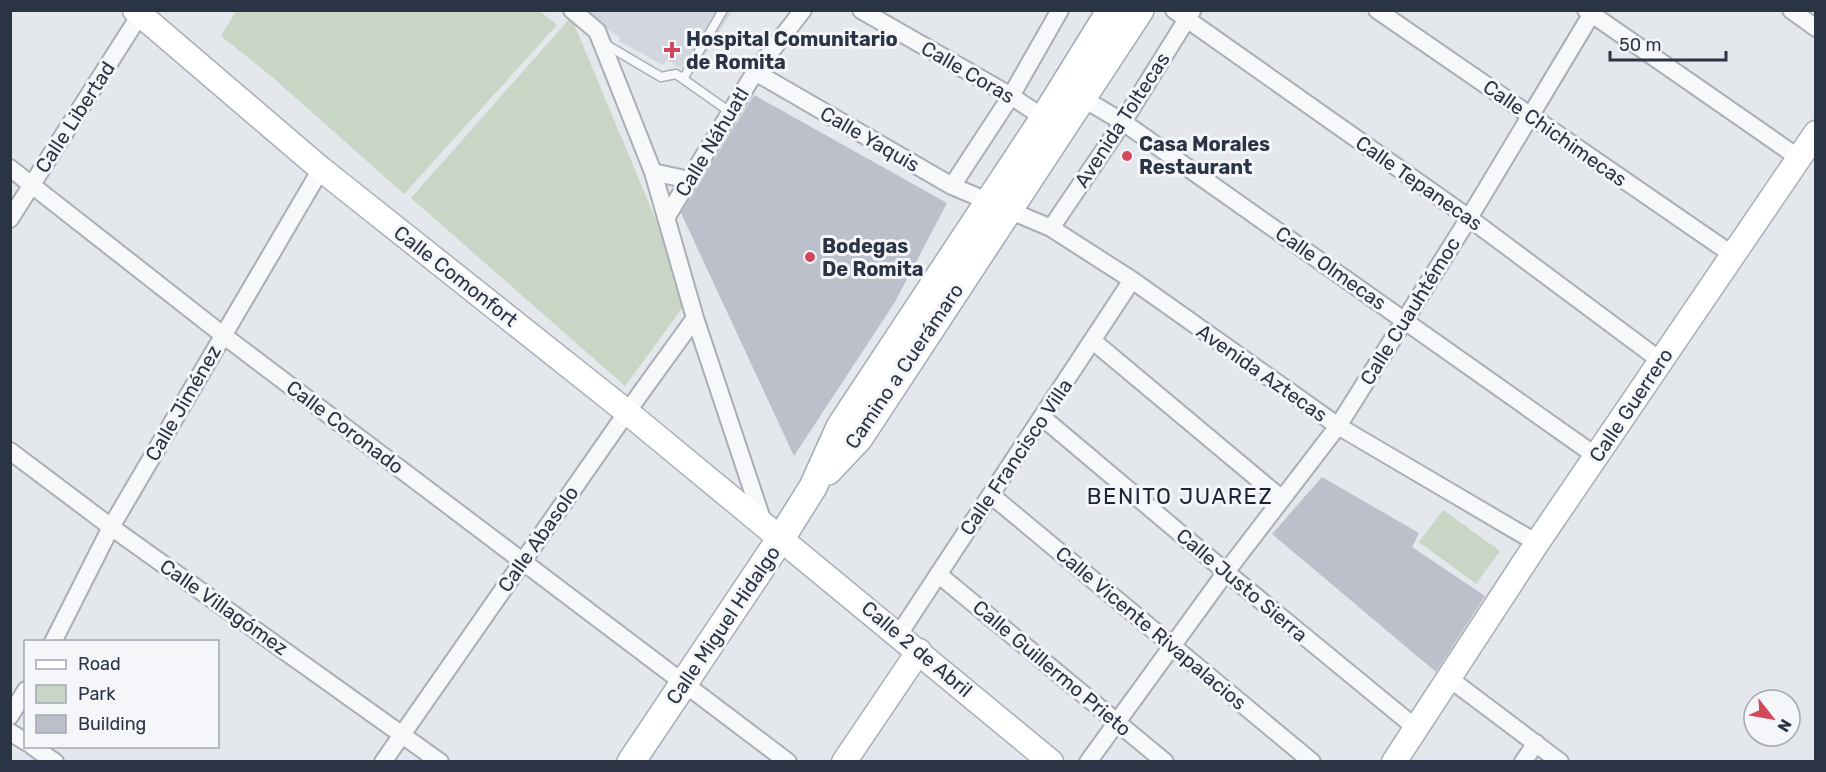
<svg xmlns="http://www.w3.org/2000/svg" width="1826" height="772" font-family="Rubik,sans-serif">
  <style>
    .built { fill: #d2d6de }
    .green { fill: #c9d6c5 }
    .building { fill: #bbc0ca }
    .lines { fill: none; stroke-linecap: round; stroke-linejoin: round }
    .lane-casing { stroke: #a9aeb7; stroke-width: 11 }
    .street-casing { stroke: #a9aeb7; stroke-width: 20 }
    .secondary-casing { stroke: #a9aeb7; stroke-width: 27 }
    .primary-casing { stroke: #a3abb8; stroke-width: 30 }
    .lane { stroke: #f7f8fa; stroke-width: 8 }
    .street { stroke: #f7f8fa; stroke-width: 16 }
    .secondary { stroke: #fff; stroke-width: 24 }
    .primary { stroke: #fff; stroke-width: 27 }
    .poi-dot { fill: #d1495b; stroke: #f4f6f9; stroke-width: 2 }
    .labels { text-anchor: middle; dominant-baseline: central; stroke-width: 6; stroke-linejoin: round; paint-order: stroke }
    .poi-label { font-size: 20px; font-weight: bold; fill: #2b3445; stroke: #f4f6f9; text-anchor: start }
    .street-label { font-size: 20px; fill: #2b3445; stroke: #f4f6f9 }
    .quarter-label { font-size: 22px; letter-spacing: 1.5px; fill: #1d2536; stroke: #f4f6f9 }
  </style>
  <rect width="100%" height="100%" fill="#e4e7ec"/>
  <path class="built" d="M587,11h145l-38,62 -11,-7 -1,3 -15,-9 -4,5 -44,-24 1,-4 -15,-9z"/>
  <path class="green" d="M236,11l302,-1 19,15 -153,169 -133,-118 -50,-40z
    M571,17l118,282 -64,87 -214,-188z
    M1443,510l57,41 -24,33 -57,-42z"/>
  <path class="building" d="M754,95l193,108 -52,99 -101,154 -113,-243z
    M1322,477l97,56 -7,14 73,49 -49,76 -164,-138z"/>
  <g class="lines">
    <defs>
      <path id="lane" d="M605,44l56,33 15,-3 54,38
        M683,79l40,-69"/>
      <path id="street" d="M572,10l25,21 56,141 42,146 68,204
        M861,10l150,86 33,22
        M1174,10l295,208 192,143
        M1377,10l356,245
        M1586,10l213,148
        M1791,10l25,18
        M755,72l197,114 99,42 81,52 206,146 199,117
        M1075,94l48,28 473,334
        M10,168l213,167 565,427
        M653,172l36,8
        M952,186l59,-90 49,-86
        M666,218l89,-146 48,-62
        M10,219l133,-209
        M1051,228l72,-106 69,-111
        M1093,341l189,158
        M1042,417l184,155 190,156
        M10,451l101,76 329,235
        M991,495l321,267
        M938,574l227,188
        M899,634l233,-354
        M53,642l58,-115 210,-358
        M1450,679l110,83
        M10,716l16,-26
        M10,732l16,10
        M32,746l23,16
        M383,762l244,-350 68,-94
        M1088,762l138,-190 112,-146 131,-208 125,-208
        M1523,762l13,-19"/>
      <path id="secondary" d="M135,10l186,159 306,243 424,350
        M844,762l75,-111
        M1394,762l143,-219 279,-410"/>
      <path id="primary" d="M828,471l31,-33 281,-428
        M631,762l150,-224 32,-51 27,-60 204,-309 67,-108"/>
    </defs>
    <use href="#lane" class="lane-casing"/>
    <use href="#street" class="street-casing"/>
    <use href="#secondary" class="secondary-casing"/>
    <use href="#primary" class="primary-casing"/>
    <use href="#lane" class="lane"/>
    <use href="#street" class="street"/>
    <use href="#secondary" class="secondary"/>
    <use href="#primary" class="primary"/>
  </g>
  <g class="poi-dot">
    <path d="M669 41h6v6h6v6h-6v6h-6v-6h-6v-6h6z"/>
    <circle cx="1127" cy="156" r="6"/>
    <circle cx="810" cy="257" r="6"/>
  </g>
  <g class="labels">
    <g class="poi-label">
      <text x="686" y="39">Hospital Comunitario<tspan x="686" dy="23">de Romita</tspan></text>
      <text x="1139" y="144">Casa Morales<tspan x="1139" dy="23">Restaurant</tspan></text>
      <text x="822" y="246">Bodegas<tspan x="822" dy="23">De Romita</tspan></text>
    </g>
    <g class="street-label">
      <text transform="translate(968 72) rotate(30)">Calle Coras</text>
      <text transform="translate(75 117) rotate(-57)">Calle Libertad</text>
      <text transform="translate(1122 120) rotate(-57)">Avenida Toltecas</text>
      <text transform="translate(1555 133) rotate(35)">Calle Chichimecas</text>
      <text transform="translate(870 139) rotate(30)">Calle Yaquis</text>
      <text transform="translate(712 142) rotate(-59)">Calle Náhuatl</text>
      <text transform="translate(1419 183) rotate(35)">Calle Tepanecas</text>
      <text transform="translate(1331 268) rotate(35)">Calle Olmecas</text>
      <text transform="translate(456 276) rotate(38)">Calle Comonfort</text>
      <text transform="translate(1410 311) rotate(-58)">Calle Cuauhtémoc</text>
      <text transform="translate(904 366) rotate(-56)">Camino a Cuerámaro</text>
      <text transform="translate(1262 373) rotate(35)">Avenida Aztecas</text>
      <text transform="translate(183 403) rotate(-60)">Calle Jiménez</text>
      <text transform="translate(1631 405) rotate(-56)">Calle Guerrero</text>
      <text transform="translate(345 427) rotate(37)">Calle Coronado</text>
      <text transform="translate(1016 457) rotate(-56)">Calle Francisco Villa</text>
      <text transform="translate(538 539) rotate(-55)">Calle Abasolo</text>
      <text transform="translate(1242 585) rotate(40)">Calle Justo Sierra</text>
      <text transform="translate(224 607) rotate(35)">Calle Villagómez</text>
      <text transform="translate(723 625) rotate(-56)">Calle Miguel Hidalgo</text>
      <text transform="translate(1151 628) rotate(40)">Calle Vicente Rivapalacios</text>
      <text transform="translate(917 649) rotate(40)">Calle 2 de Abril</text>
      <text transform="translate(1052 668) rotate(40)">Calle Guillermo Prieto</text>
    </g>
    <g class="quarter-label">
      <text x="1180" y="496">BENITO JUAREZ</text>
    </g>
  </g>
  <rect width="1826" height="772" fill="none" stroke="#2b3445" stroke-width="24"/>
  <rect x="24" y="640" width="195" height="108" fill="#f4f6f9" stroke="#a4a8b1" stroke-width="1.5"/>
  <rect x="36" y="660" width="30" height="9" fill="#ffffff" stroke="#a4a8b1" stroke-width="1.5"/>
  <text x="78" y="670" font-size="18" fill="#2b3445">Road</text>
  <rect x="36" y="685" width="30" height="18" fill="#c9d6c5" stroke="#a4a8b1" stroke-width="1.5"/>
  <text x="78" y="700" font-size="18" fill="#2b3445">Park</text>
  <rect x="36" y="715" width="30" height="18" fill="#bbc0ca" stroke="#a4a8b1" stroke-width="1.5"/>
  <text x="78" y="730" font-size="18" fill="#2b3445">Building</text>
  <g transform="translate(1772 718) rotate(121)"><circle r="28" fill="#f4f6f9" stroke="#a4a8b1" stroke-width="1.5"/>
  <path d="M0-4.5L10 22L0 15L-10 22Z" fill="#d1495b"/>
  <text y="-9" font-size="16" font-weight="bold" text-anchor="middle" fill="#2b3445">N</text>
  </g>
  <path d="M1610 51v9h116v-9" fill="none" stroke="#2b3445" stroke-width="3"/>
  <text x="1619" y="51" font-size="18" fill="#2b3445" stroke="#f4f6f9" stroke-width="4.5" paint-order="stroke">50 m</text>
</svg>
